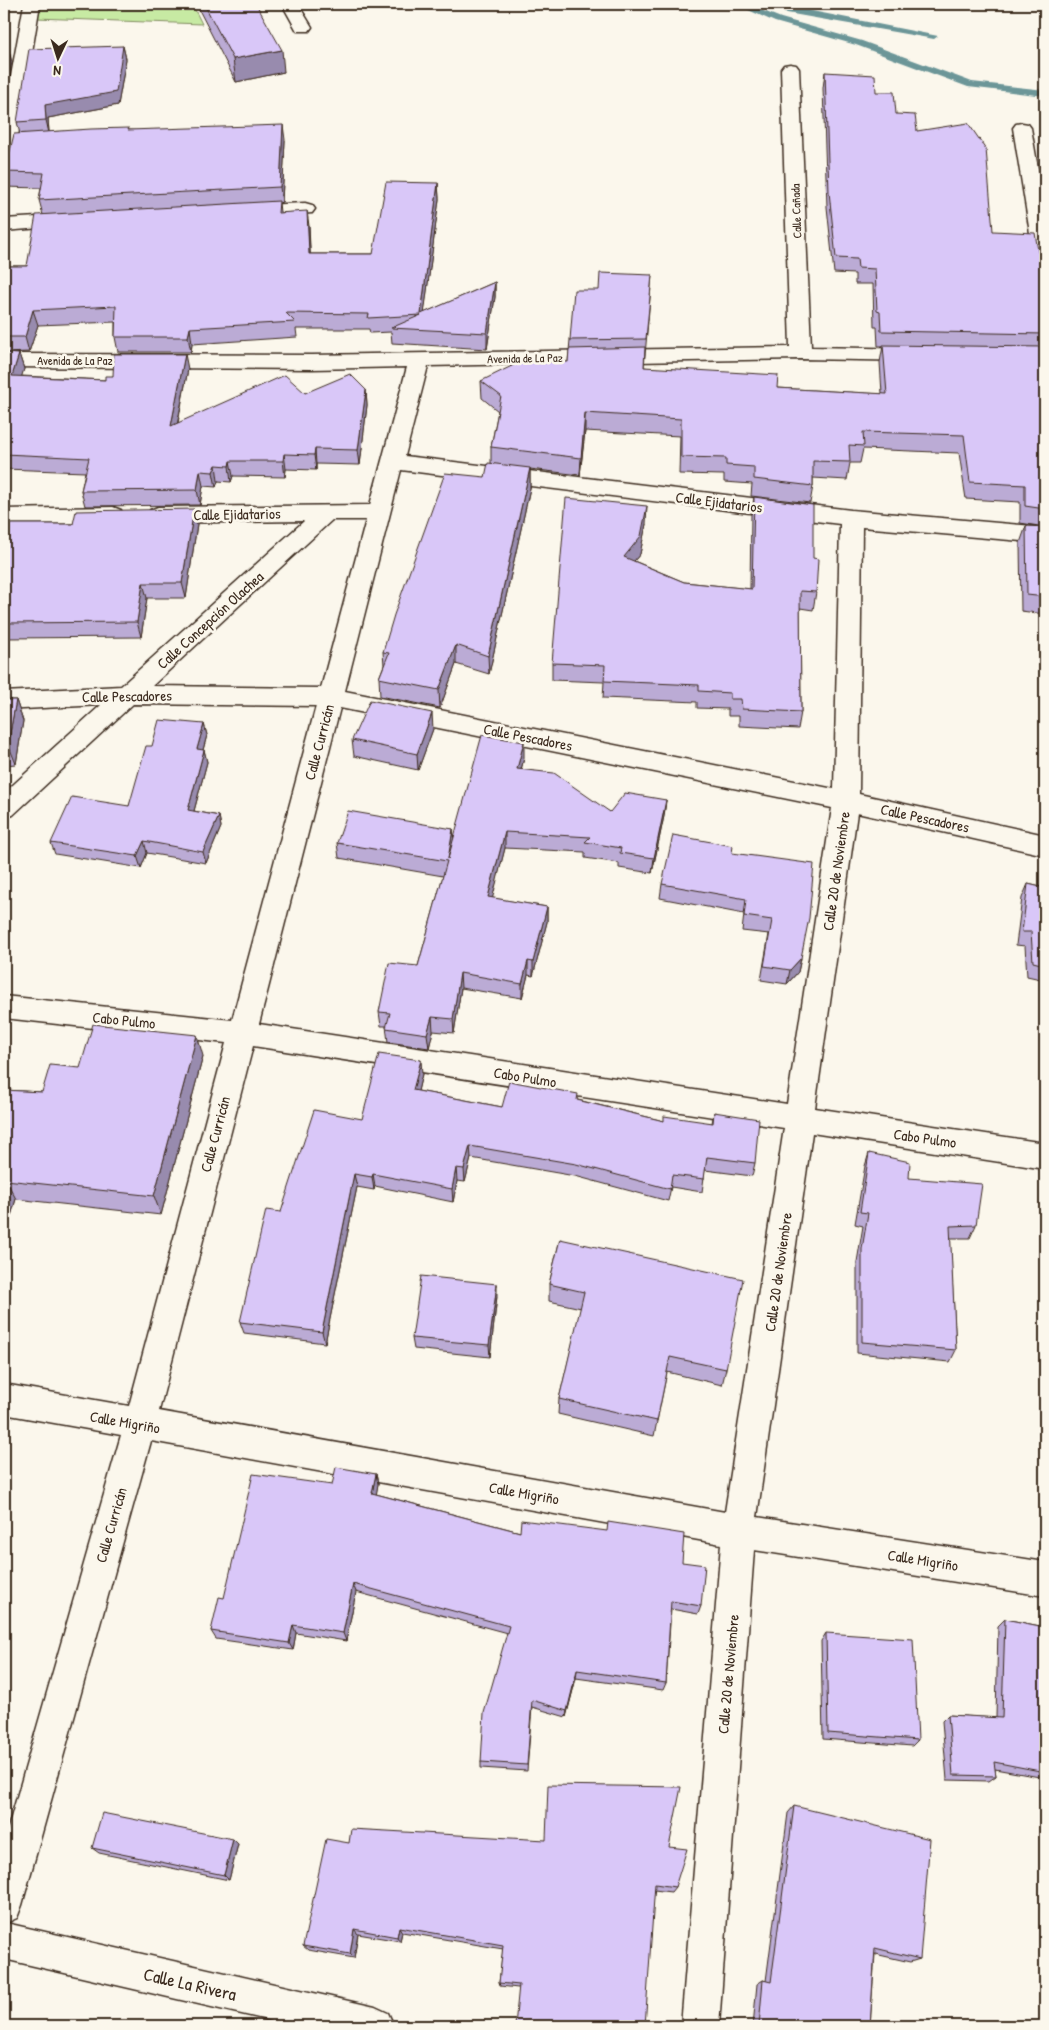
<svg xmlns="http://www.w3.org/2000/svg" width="1049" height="2030" font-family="'Patrick Hand',sans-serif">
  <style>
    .green { fill: #c7eaa3; stroke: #818a60 }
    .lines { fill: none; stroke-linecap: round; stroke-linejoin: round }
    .stream { fill: #6c9698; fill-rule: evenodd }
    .minor-casing { stroke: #3b2a1e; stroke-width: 3 }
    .minor { fill: #fbf7ec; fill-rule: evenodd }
    .wall { fill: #bbabd5; stroke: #3b2a1e }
    .shaded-wall { fill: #988bae; stroke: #3b2a1e }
    .building { fill: #d9c7f8; stroke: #3b2a1e }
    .labels { text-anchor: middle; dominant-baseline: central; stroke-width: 5; stroke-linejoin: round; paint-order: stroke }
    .far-street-label { font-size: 12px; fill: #3b2a1e; stroke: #fbf7ec }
    .street-label { font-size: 15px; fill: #3b2a1e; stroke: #fbf7ec }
    .near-street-label { font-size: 18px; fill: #3b2a1e; stroke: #fbf7ec }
  </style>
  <rect width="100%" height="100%" fill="#fbf7ec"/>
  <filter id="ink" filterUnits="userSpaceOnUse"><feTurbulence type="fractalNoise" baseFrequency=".02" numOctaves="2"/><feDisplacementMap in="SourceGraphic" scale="10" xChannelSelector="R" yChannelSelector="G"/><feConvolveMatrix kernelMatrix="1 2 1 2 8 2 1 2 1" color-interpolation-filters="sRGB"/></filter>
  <g filter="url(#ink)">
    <path class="green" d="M41,4h151l10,20 -166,-6z"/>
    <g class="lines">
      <path class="stream" d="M735,4h11l35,14 81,23 110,41 73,8v6l-77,-9 -112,-42 -81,-23z
        M766,4h11l161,32 -4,3 -147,-26z"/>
      <defs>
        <path id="minor" d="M24,4h16l-27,162 -2,4 -7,2v-57z
          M282,4h16l14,23 -3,4h-12z
          M790,64l6,1 3,4 12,278 108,2 7,1 3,5 -3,5 -7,1 -118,-2 -373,7 -23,90 446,54 194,17v16l-183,-16 -3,267 186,41v20l-188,-42 -42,295 230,35v26l-233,-36 -55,384 288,45v34l-291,-46 -35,476h-38l40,-482 -570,-103 -129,464 -5,13 -11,5 369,84 13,6 6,13h-101l-289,-67v-117l117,-407 -117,-21v-30l125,22 97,-363 -222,-25v-22l228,24 84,-314 -183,-2 -120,111 -9,3v-25l97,-88 -97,5v-18l117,-6 183,-165 -146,2 -8,-3 -3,-5 3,-5 8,-3 212,-2 37,-138 -95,2 -308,-2v-13l308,1 478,-8 -9,-278 3,-4zM401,470l439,54 -6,265 -489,-98zM332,520h34l-45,168 -169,-2zM340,708l492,100 -45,296 -528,-80zM253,1046l531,82 -59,384 -566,-101z
          M1022,123l6,1 3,4 14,81v61l-7,-2 -3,-4 -22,-136 3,-4z
          M305,203l7,2 3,4 -3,4 -68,5 -7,-2 -3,-4 3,-4 7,-2z
          M71,215l7,2 3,4 -3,4 -74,6v-12z
          M113,507l8,3 3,5 -3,5 -8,3 -109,2v-16z"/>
      </defs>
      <use href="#minor" class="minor-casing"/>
      <use href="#minor" class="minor"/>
    </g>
    <path class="wall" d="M196,4h60l28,68 -48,10z
      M123,46l3,13 -8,46 -70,13 1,14 80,-2 156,10 -3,62 -3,1 1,9 29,14 1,28h63l65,-71 1,16 -15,114 71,-31v15l-8,52 -95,-6 -1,-11 -21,1 -1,-4h-73l1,8 -105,7 -1,8h-73l-3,-15v-15l-77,3 -9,27 -25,1v-87h23l16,-51 -4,-15 2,-12 -37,-1v-30l5,-2 11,-21 -3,-12z
      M825,72l51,20 20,22 21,17 76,100 52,60 -3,11 3,33 -3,12h3v180l-25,-4v-21l-54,-3 -7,-46 -96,-4 -3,14h-10l-3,17 -34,-2v8l-3,17 -59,-7 1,-12 -28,-2v-7l-45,-1 1,-38 -95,-5 -5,44 -50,-6v19l-41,186 -33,-10 -16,44 -60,-12 -1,-18 5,-13 -1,-13 102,-175 6,-13v-17l7,-36 -16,-13 -1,-17 87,-19 2,-22 29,-50 53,-15 -8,92 133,21 105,6 -2,-32 3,-16h-5l-1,-19h-3l-1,-43h-18v-10l-21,-1 -7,-66 -4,-119z
      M4,353l15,1 5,15 -3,7 84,4 8,-4 75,-7 -10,54 127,-30 61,-3 1,15 -7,60 -44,-1v6l-30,-1 -1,8 -52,-1 -2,6 -13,-1 -2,6 -13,-1 -3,19 -115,1 -4,-15 4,-19 -81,-3z
      M754,497l59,61 3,34 -3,18 -13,-2 1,104 -3,17 -59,-3v-10h-11v-7l-31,-1v-6l-94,-4 1,-16 -52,-2v-17l94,-139 -6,30 -6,7 50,21 66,7 1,-74z
      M4,524h193l-11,74h-39l-6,39 -137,1z
      M1026,526l19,1v87l-24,-3 -1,-68z
      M4,700h12l7,21 -7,43 -12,1z
      M204,724l3,11 -4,15h1l3,12 -13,49 25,5 2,11 -15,36 -59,-10 -6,15 -86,-14 -4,-11 78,-37 23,-60z
      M433,729l-15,41 -64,-14 -2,-16z
      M524,758l-3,12 89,42 56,-12 -2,16 -12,57 -33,-5v-5l-34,-5v-6l-80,-4 -13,50 55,9v15l-14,54 -5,-1 -6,23 -61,-10 -7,45 -21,-2 -4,17 -41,-6 -2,-16h-5l-2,-14 39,-46 25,-90 -104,-18 -2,-15 116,-14 1,9z
      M732,853l69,105 -3,14 -11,12 -26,-4 8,-46 -27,-3 2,-17 -84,-16 2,-14z
      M1028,884l17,4v92l-18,-4 -2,-30 -9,-1 6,-47z
      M203,1056l-42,159 -145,-16 -12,40v-149l38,2 38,-24z
      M422,1074l-4,17 84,16 76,-7 86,21 48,2 2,-11 41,51 -3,13 -47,-6 -3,22 -31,-5 -3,14 -93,-25 -104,-18 -6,24 -8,-1 -4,21 -78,-16 -1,4 -17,-3 -32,156 -81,-10 -4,-11 41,-110 81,-93z
      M869,1153l40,25 67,47 -6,13h-20l6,112 -6,12 -93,-9v-91l6,-36 -8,-2 10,-58z
      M560,1239l166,130 -4,16 -55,-13 -13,64 -96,-22 1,-15 22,-91 -32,-7v-17z
      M497,1296l-7,61 -76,-8 -2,-11z
      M376,1474l2,10 -2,10 144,38 162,30 19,44 -3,8 -27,-5 -5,74 -3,7 -87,-12 -10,39 -34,-10 -5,64 -46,-3v-6l26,-129 -151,-41 -10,49 -50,-8 -3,17 -77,-11 -5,-8 13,-33 108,-113z
      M1005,1619l40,8v151l-50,-9 1,7 -7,5 -42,-1 -5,-59 6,-6 48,3 2,-92z
      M826,1633l92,107 -6,6 -89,-7 -2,-98z
      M794,1806l126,153 -10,3 -35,-8 -5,72h-117l4,-42 6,-4 3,1 22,-168z
      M349,1843l320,4 6,40 -4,5 -17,-2 -136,98 -18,-2 -1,-3 4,-34 -101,-17 -2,9 -42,-7 -4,24 -46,-8 -5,-4z
      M238,1844l-9,36 -130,-27 -7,-5z"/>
    <path class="shaded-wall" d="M123,46l3,13 -8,46 -70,13 1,15 -3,-13 -1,-15z
      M8,47l4,15 -8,44v-37z
      M282,50l2,22 -48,10 -3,-23z
      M283,125l2,15 -3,62 -2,-15z
      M438,183l1,16 -17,131 -1,-16z
      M307,211l2,15 2,44 -2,-16z
      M495,282v15l-8,52v-16z
      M33,310l5,15 -9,27 -4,-15z
      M190,328l2,16 -1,8 -3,-15z
      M19,354l5,15 -7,22 -5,-15z
      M185,354l3,15 -14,72 -3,-15z
      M366,390l1,15 -7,60 -2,-15z
      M585,413v18l-5,44 1,-17z
      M315,449l1,15v6l-2,-15z
      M284,454l2,15 -1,8 -2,-16z
      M230,461l3,15 -2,6 -2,-16z
      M216,465l2,16 -2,6 -3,-15z
      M530,468v20l-41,186 -1,-18z
      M200,471l3,15 -3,19 -3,-15z
      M647,506l-1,18 -6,30 -17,20 1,-17z
      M194,509l3,15 -11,74 -4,-15z
      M143,583l4,15 -6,39 -4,-15z
      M456,645v19l-16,44 -1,-18z
      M16,700l7,21 -7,43 -8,-20z
      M432,713l1,16 -15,41 -1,-16z
      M204,724l3,11 -7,26 -3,-12z
      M524,742v16l-7,27v-16z
      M204,750l3,12 -16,60 -3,-12z
      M666,800l-2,16 -12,57 2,-15z
      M219,816l2,11 -15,36 -3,-11z
      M453,829l1,15 -6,15z
      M505,832v16l-16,64 -1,-15z
      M144,841l3,12 -6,15 -4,-12z
      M547,907v15l-14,54v-14z
      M801,958l-3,14 -11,12 3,-14z
      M528,961v14l-6,23v-14z
      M460,973l1,15 -7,45 -1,-14z
      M432,1017l1,14 -4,17 -2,-14z
      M197,1035l6,21 -42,159 -7,-19z
      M421,1060l1,14 -7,30 -2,-14z
      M470,1146l1,12 -6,24 -1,-13z
      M456,1168l1,13 -4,21 -1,-13z
      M354,1174l3,13 -32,156 -3,-11z
      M373,1174l2,12 -1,4 -2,-13z
      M6,1180l10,19 -12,40v-54z
      M497,1284v12l-7,61 -1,-12z
      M376,1474l2,10 -3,19 -3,-10z
      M353,1584l3,8 -10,49 -3,-8z
      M293,1625l3,8 -3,17 -4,-7z
      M577,1670l-1,8 -10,39 1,-6z
      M233,1839l5,5 -9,36 -5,-5z
      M399,1927l3,5 -2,9 -3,-4z
      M354,1929l4,5 -4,24 -4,-4z"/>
    <path class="building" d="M204,4h52l26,46 -49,9z
      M123,46l-7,46 -71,13 1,15 -29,2 12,-73z
      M4,47h4l-4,22z
      M825,72l50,3 1,17h18l2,22 19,1 2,16 51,-8 18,26 7,82 42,2 10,58h-4l4,43 -164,-3 -1,-19 -3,-1 -2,-42 -17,-1 -1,-9 -21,-1 -7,-66z
      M283,125l-3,62 -241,13 5,-27 -40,-1v-15l5,-2 5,-21 77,-5 38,-1 -1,2z
      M386,182l52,1 -17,131 74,-32 -8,51 -96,-5 30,-13 -53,3 1,-4 -83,-1 9,9 -105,6 -2,9h-73l1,-31 -83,4 -8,27h-21v-71h23l9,-51 243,-14 -1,12 29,-2 2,43h64z
      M600,273l52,2 -6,64 -76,1 4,-50h25z
      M883,345l162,2v162l-20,-3v-21l-55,-3 -6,-47 -101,-3 1,14 -15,-1 1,17 -37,-1v25l-59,-7v-12l-28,-2v-7l-45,-1v-38l-96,-6 -4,45 -90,-11 10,-51 -20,-15 41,-20 46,1 1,-13 76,-2 -1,20 134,8 -1,13 110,6z
      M4,353l15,1 -7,22 93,4v-4h8l1,-22h71l-14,72 114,-51 20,18 45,-19 16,16 -8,60 -43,-1 -1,6 -30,-1 -1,7h-53l-1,5 -13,-1 -3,7 -13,-1 -3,19 -116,1 8,-33 -85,-4z
      M488,463l42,5 -42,188 -32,-11 -17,45 -60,-12 10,-25 -6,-1 11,-37 51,-142 40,4z
      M754,497l59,8v53l5,1 -2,33 -16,-1 1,121 -59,-3 -1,-10h-11v-6l-31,-2v-6l-95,-4 1,-16 -53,-2 14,-165 81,8 -6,30 -17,21 60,25 68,7z
      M194,509l-12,74h-39l-6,39 -133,1v-99h69l3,-13z
      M1026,526l19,1v70l-18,-2z
      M4,700h12l-8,44h-4z
      M370,700l62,13 -15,41 -65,-14z
      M159,720l45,4 -7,25 7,1 -16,60 31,6 -16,36 -59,-11 -7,15 -86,-13 21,-46 57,9 17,-60h6z
      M482,735l42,7 -7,27 37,4 56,39 15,-19 41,7 -12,58 -34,-5 1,-5 -36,-6 5,-5 -85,-5 -17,65 59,10 -14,55 -5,-1 -6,23 -62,-11 -7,46 -21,-2 -5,17 -41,-6 4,-15 -11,-1 10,-49 29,3 29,-105 -110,-18 11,-32 105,18 -5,30z
      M673,835l60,11 -1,7 82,11 -5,54 -8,40 -11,12 -26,-4 8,-46 -28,-4 2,-17 -84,-15z
      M1028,884l17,4v77l-12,-3 -2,-30h-9z
      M93,1024l104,11 -43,161 -148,-16 -2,5v-95l38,2 8,-27 30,3z
      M379,1054l42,6 -8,30 89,17 7,-26 69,13 -1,6 87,21v-5l49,7 1,-11 45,7 -4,44 -48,-6 -3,22 -32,-4 -2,14 -94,-25 -106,-18 -6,23 -8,-1 -4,21 -79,-15 -1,3 -18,-3 -32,158 -82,-10 26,-112 15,2 33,-102 48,9z
      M869,1153l41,9 -1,16 73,6 -6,41 -26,1 6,124 -94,-8v-93l6,-36 -8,-1z
      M560,1239l183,40 -17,90 -56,-12 -13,64 -98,-22 25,-107 -35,-8z
      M421,1276l76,8 -8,61 -77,-7z
      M336,1467l40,7 -4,19 148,39 1,-12 86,11 1,-9 76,12 -2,28 23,3 -4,41 -30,-5 -5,82 -89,-13 -10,41 -35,-11 -5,65 -46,-3 3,-49 25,-87 -156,-42 -10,49 -50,-8 -4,18 -78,-12 8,-34 5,1 29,-124 79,11z
      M1005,1619l40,8v145l-51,-10 2,14 -43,-1 -5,-60 54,3z
      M826,1633l87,6 5,101 -90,-7z
      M548,1785l133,2 -12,60 18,2 -12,38 -20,-3 -10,142h-130l4,-41 -20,-2 4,-38 -104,-18 -2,10 -43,-8 -4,25 -47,-8 23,-107 23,4 2,-14 195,11z
      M794,1806l136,33 -10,120 -45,-11 -5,78h-111l4,-46 8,2z
      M102,1813l131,26 -9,36 -132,-27z"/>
  </g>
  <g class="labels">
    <g class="far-street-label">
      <text transform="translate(796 211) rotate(-92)">Calle Cañada</text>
      <text transform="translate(525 358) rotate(-1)">Avenida de La Paz</text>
      <text x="75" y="360">Avenida de La Paz</text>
    </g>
    <g class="street-label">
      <text transform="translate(719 502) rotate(7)">Calle Ejidatarios</text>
      <text transform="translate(237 514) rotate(-1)">Calle Ejidatarios</text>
      <text transform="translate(210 620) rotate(-42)">Calle Concepción Olachea</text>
      <text transform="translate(127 696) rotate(-1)">Calle Pescadores</text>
      <text transform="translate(528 737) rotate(11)">Calle Pescadores</text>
      <text transform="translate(319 742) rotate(-75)">Calle Curricán</text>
      <text transform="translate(925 818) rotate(12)">Calle Pescadores</text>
      <text transform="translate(836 871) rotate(-82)">Calle 20 de Noviembre</text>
      <text transform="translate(124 1020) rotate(6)">Cabo Pulmo</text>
      <text transform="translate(525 1077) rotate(9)">Cabo Pulmo</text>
      <text transform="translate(215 1134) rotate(-75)">Calle Curricán</text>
      <text transform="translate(925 1138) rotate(8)">Cabo Pulmo</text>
      <text transform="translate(778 1272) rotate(-82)">Calle 20 de Noviembre</text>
      <text transform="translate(125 1422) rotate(10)">Calle Migriño</text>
      <text transform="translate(524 1493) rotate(10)">Calle Migriño</text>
      <text transform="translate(111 1525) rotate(-74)">Calle Curricán</text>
      <text transform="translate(923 1560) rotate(9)">Calle Migriño</text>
      <text transform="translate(728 1674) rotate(-85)">Calle 20 de Noviembre</text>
    </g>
    <g class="near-street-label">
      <text transform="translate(190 1984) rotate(13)">Calle La Rivera</text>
    </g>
  </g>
  <rect width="1049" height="2030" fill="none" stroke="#fbf7ec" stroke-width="20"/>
  <rect x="10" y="10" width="1029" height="2010" fill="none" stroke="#3b2a1e" stroke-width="2" filter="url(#ink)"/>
  <g transform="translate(58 58) rotate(184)" stroke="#fbf7ec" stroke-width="4" paint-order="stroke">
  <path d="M0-4L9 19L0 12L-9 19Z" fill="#3b2a1e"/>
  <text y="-8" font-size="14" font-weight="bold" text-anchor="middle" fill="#3b2a1e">N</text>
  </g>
</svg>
